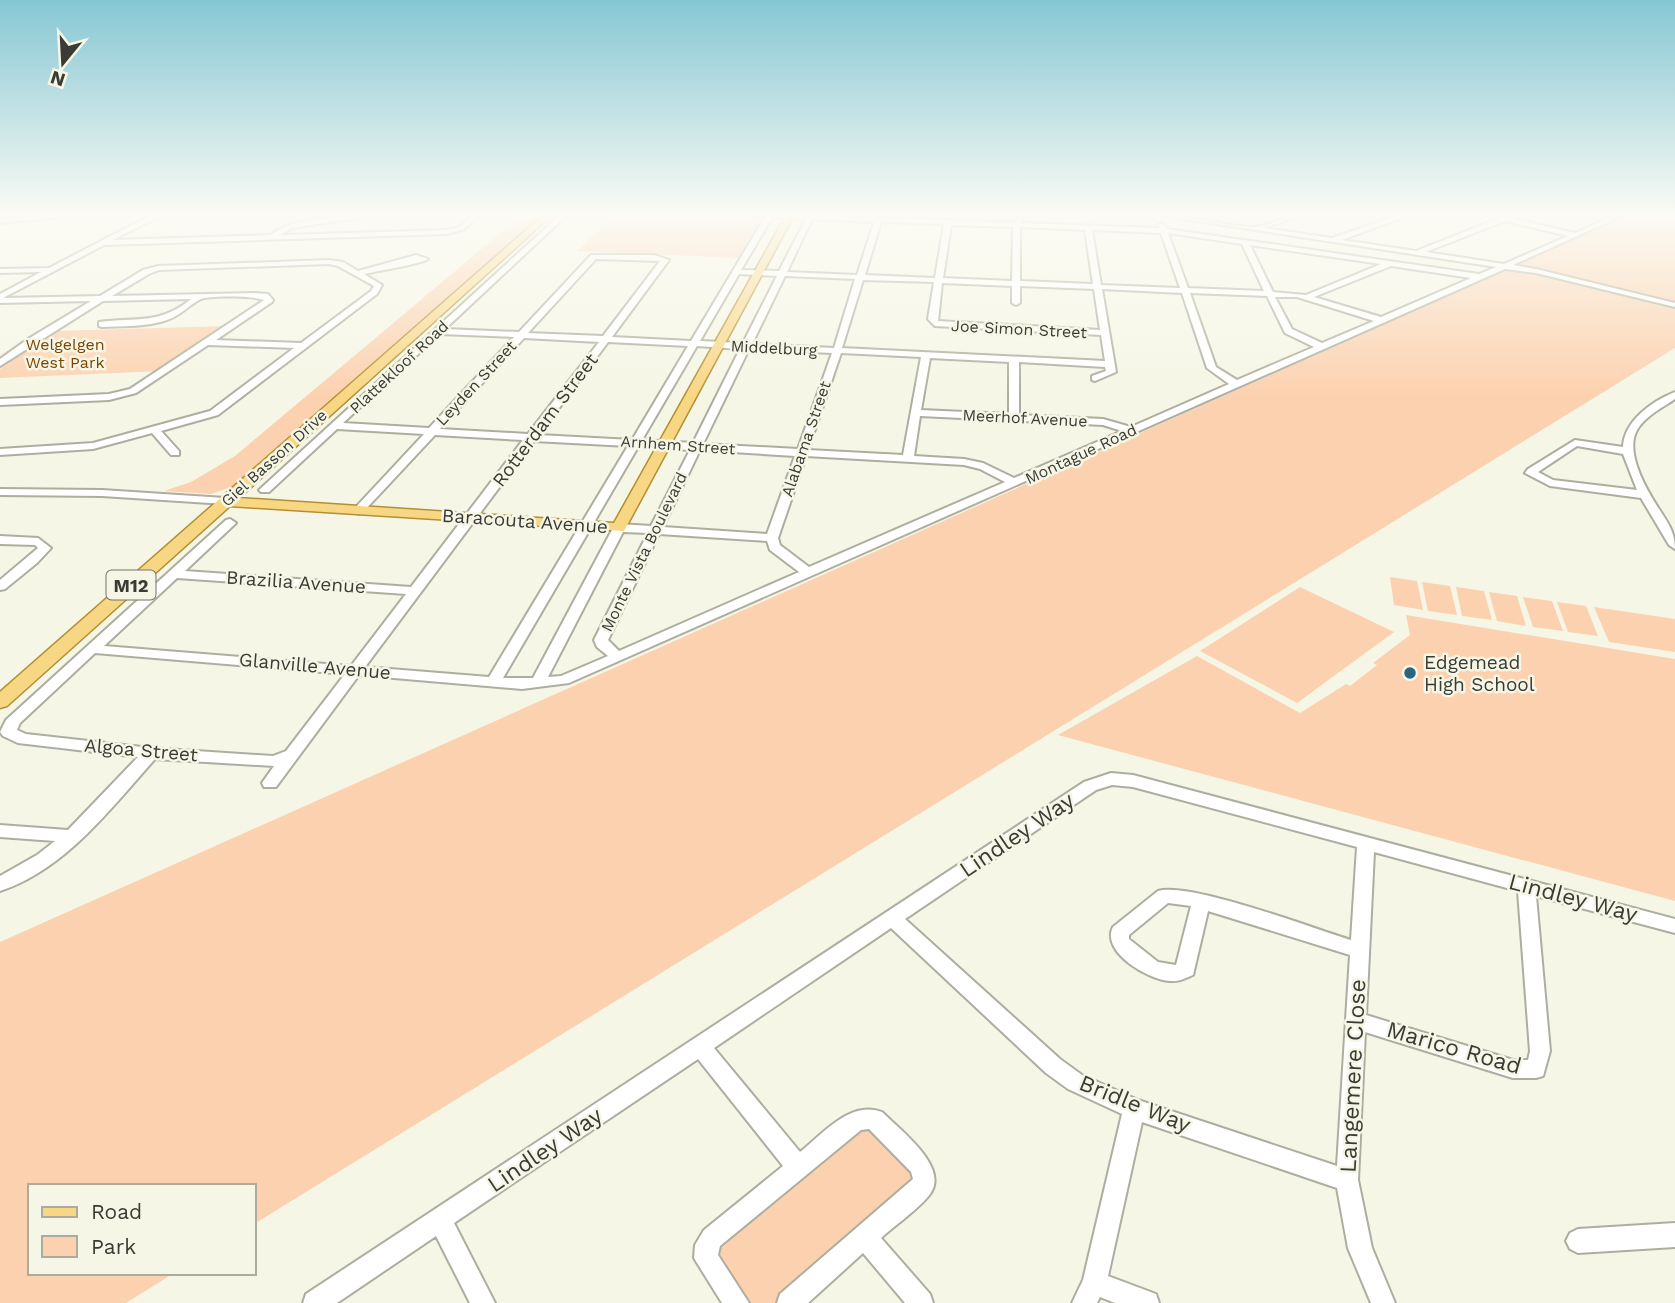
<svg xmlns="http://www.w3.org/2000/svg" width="1675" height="1303" font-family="'Work Sans',sans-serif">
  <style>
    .green { fill: #fcd1af }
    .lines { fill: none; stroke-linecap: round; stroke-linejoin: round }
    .minor-casing { stroke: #adae9f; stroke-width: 4 }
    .major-casing { stroke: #b38f33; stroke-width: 3 }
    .minor { fill: #fff; fill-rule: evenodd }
    .major { fill: #f8d784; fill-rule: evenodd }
    .poi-dot { fill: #2c637e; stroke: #f6f6e6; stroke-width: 2.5 }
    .labels { text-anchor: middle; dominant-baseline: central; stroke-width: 5; stroke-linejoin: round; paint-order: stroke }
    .far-street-label { font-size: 16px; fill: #3a3b34; stroke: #f6f6e6 }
    .far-park-label { font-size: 16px; fill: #7e4400; stroke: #f6f6e6 }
    .shield { fill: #f6f6e6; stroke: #727369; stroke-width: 2 }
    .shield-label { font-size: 18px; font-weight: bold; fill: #3a3b34 }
    .street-label { font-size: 19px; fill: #3a3b34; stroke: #f6f6e6 }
    .poi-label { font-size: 19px; fill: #3a3b34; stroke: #f6f6e6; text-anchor: start }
    .near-street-label { font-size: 23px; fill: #3a3b34; stroke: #f6f6e6 }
  </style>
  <rect width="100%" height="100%" fill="#f6f6e6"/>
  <path class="green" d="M522,215h21l-306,270 -26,9 -47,-3 27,-9 44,-26z
    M615,215l150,1 -25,42 -163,-7z
    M805,215h214l-11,8z
    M1629,215h46v133l-1421,876v-38h-224v87h144l-48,30h-126v-361z
    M228,326l-67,45 -161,7v-9l53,-38z
    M1390,577l27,4 6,29 -29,-5z
    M1422,582l28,4 7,29 -29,-4z
    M1300,587l94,45 -97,71 -97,-52z
    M1456,587l28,4 8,29 -30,-4z
    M1489,592l28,4 9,30 -29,-5z
    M1523,597l29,4 11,30 -30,-4z
    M1557,602l29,4 12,30 -30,-4z
    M1594,607l81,12v33l-66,-10z
    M1406,615l269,44v242l-617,-166 139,-79 103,57 46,-29 4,2 27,-21 -4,-2 37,-28z
    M870,1128l45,46 -5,15 -135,114h-29l-30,-43 -1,-11 146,-120z"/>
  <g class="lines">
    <defs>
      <path id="minor" d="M52,215h30l-82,8v-4z
        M151,215h75l-3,2h-65l-45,23 158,-5c19,-18 79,-20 105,-20l-84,13 -12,7 167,-5 13,-3 12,-12h7l-15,14 -17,5 -343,11 -101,53 97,-2 43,-26 15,-4 171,-6 14,2 15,9 58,-16 12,4c-7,5 -51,12 -64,15l18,11 -5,9 -159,121 -57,16 18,20v4h-8l-19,-22 -59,16 -93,6v-6l93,-6 117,-32 84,-63 -86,-3 -72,48 -27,7 -109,5v-6l109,-5 21,-5 134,-89c-9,-4 -56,-5 -65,0 -11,6 -19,16 -32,20 -21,7 -43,6 -65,7l-3,-1v-4c36,-5 61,3 92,-23l-88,2 -103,65v-7l28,-20 63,-38 -91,2v-9l41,-22 -41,1v-4l49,-1zM329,264l9,2 36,20 -3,5 -70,52 -85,-3 56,-38 1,-2 -5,-6 -13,-1 -143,3 37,-22 10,-4z
        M560,215h7l-122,114 74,3 72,-77h63l15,5 -57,77 79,4 74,-124 -13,-2 126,2 136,6 5,-6 3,2 -2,4 140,5 -2,-3 4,-2 5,6 312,45 17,-7 -338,-52c32,0 63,11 95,12 16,0 31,-12 48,-12l-36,13 67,10 67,-23h10l-67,25 74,11 91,-36h9l-5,3 64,15 40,-18h9l-111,50 23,4 139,34v4l-139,-34 -31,-4 -936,414 -47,6 -163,-14 -83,112h-12l-2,-4 12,-17 -119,-7c-43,48 -90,111 -155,132v-15l37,-21 18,-14 -55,-4v-12l68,5 70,-73 -120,-14 -15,-7 -3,-4 6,-12 220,-200 4,-1 6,4 -51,48 226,16 112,-147 -88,-5 -72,77 -4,2 -6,-4 2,-2 69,-74 -87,-5 -68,63h-8l-2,-2zM772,218l34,1 -27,52 -38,-1zM812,219l62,3 -17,53 -70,-3zM1505,221l63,15 -64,28 -78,-12zM881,222l63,2 -9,54 -70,-3zM951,225l62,2 -1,54 -69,-3zM1020,227l65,3 8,54 -73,-3zM1092,230l69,3 19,55 -79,-3zM1168,233l74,11 22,47 -76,-3zM1250,245l131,19 -75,31 -33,-3zM596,259l64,2 -57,75 -75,-3zM1391,266l80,12 -90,39 -67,-20zM739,274l38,2 -34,67 -43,-2zM785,276l70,3 -21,69 -82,-4zM863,280l71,2 -6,37 7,7 166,9 4,26 -263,-13zM942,283l70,3v17l4,2 4,-2v-17l74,3 6,41 -162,-9zM1102,289l80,4 25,75 22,16 -98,43 -28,-8 -84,-4v-53l86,5 1,4 -14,5v4l3,1 21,-9zM1190,293l77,3 18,37 29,14 -77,33 -21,-13zM1275,297h22l77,24 -52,22 -30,-14zM440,334l74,3 -85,91 -86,-5zM524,338l75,4 -71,92 -88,-5zM608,342l80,4 -56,94 -93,-5zM697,346l43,3 -47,94 -51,-3zM749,349l83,4 -34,96 -95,-5zM841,353l80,4 -18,98 -95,-5zM930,358l79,4v52l-88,-4zM920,416l183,9 19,6 -108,47 -31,-15 -19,-4 -50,-3zM534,441l94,5 -139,231 -124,-10zM638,447l52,3 -39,76 -32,-2 -6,4 -80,150h-30zM700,450l95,6 -28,78 -104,-7zM806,456l158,9 16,4 25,13 -196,85 -29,-22 -2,-7zM623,532l25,1 -54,107 3,7 11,9 -47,20 -13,1zM659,534l108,7 3,9 29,22 -180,79 -11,-11zM177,578l229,16 -55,72 -247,-20zM95,653l250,21 -59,77 -13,5 -122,-8 -125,-14 -9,-4 3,-7z
        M1675,392v7c-13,9 -30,17 -38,31 -13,23 11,62 22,79 9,14 16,23 16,40l-6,-4 -28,-47 -91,-12 -25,-13 3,-4 47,-29 48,7c1,-26 29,-46 52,-55zM1577,446l46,8 14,36 -84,-10 -15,-8z
        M0,489l102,1 123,8 6,3 -6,3 -123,-8 -102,-1z
        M0,536l38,2 13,10 -14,15 -32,26 -5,1v-10l38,-32 -3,-3 -35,-1z
        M1111,773l22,2 542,144v14l-139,-37 14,155 -7,25 -7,2h-23l-148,-46 -7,148 14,68 23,55h-24l-23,-55 -11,-60 -195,-66 -34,154 48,18 3,9h-44l-15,-6 -3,6h-25l11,-23 39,-166 -54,-25 -22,-16 -155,-145 -177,120 86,104c23,-18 50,-52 82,-40 17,17 68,55 48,82 -10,14 -36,32 -49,44l49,56 3,9h-28l-42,-50 -55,50h-31l3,-9 133,-115 -2,-7 -42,-43 -8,1 -141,116 -2,9 31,48h-27l-28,-45 1,-13 9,-15 79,-64 -85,-107 -244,164 41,80h-25l-34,-67 -99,67h-34l3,-9 778,-512zM1112,785l21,2 224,60 -6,93c-36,-11 -163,-59 -193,-49l-45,36c-13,25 37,54 58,54 8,1 15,-3 22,-6l15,-64 142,44 -13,211 -199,-66 -56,-25 -22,-16 -155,-140 191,-129zM1374,852l144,39 12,160 -2,9h-15l-147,-45zM1168,903l23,3 -15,59 -18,-3 -29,-23v-4z
        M1675,1223v24l-97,6 -8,-4 -4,-8 4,-8 8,-4z"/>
      <path id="major" d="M543,215h9l-313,283 375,25 172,-308h8l-170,316 -394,-25 -223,200 -7,2v-16z"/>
    </defs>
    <use href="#minor" class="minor-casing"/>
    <use href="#major" class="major-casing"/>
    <use href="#minor" class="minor"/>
    <use href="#major" class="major"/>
  </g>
  <linearGradient id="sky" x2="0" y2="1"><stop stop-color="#86c7d4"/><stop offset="0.54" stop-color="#fbfbf4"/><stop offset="1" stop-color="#fbfbf4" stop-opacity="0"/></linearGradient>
  <rect width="1675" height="397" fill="url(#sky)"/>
  <circle class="poi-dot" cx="1410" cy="673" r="7"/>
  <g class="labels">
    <g class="far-street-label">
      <text transform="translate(1019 329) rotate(3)">Joe Simon Street</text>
      <text transform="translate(774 348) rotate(3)">Middelburg</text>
      <text transform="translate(399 367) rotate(-43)">Plattekloof Road</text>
      <text transform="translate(476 383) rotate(-47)">Leyden Street</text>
      <text transform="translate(1025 418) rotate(3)">Meerhof Avenue</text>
      <text transform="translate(806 439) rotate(-71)">Alabama Street</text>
      <text transform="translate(678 445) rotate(4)">Arnhem Street</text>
      <text transform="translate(1081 454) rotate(-25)">Montague Road</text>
      <text transform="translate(274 458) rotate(-42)">Giel Basson Drive</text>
      <text transform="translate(644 552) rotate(-64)">Monte Vista Boulevard</text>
    </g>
    <g class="far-park-label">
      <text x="65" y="344">Welgelgen<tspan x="65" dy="18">West Park</tspan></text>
    </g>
    <rect class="shield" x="106.5" y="570.5" width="49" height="29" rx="5"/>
    <g class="shield-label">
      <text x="131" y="585">M12</text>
    </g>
    <g class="street-label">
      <text transform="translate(545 420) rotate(-53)">Rotterdam Street</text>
      <text transform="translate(525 521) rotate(4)">Baracouta Avenue</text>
      <text transform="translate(296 582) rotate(4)">Brazilia Avenue</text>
      <text transform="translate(315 666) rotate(5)">Glanville Avenue</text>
      <text transform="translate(141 750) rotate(5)">Algoa Street</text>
    </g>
    <g class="poi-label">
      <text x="1424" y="662">Edgemead<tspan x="1424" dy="22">High School</tspan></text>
    </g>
    <g class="near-street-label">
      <text transform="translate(1017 835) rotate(-34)">Lindley Way</text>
      <text transform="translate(1573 898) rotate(15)">Lindley Way</text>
      <text transform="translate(1454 1048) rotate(16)">Marico Road</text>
      <text transform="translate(1353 1076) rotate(-87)">Langemere Close</text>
      <text transform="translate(1135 1104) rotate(22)">Bridle Way</text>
      <text transform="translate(545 1150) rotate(-34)">Lindley Way</text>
    </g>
  </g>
  <rect x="28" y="1184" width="228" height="91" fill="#f6f6e6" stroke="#abab9f" stroke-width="2"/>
  <rect x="42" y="1207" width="35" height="10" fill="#f8d784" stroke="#abab9f" stroke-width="2"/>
  <text x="91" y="1219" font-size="21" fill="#3a3b34">Road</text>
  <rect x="42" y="1236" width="35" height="21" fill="#fcd1af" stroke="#abab9f" stroke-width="2"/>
  <text x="91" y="1254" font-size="21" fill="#3a3b34">Park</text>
  <g transform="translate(63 63) rotate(198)" stroke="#f6f6e6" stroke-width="5" paint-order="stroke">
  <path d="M0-5L12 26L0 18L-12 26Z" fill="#3a3b34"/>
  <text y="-10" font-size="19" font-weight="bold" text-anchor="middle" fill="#3a3b34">N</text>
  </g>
</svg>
